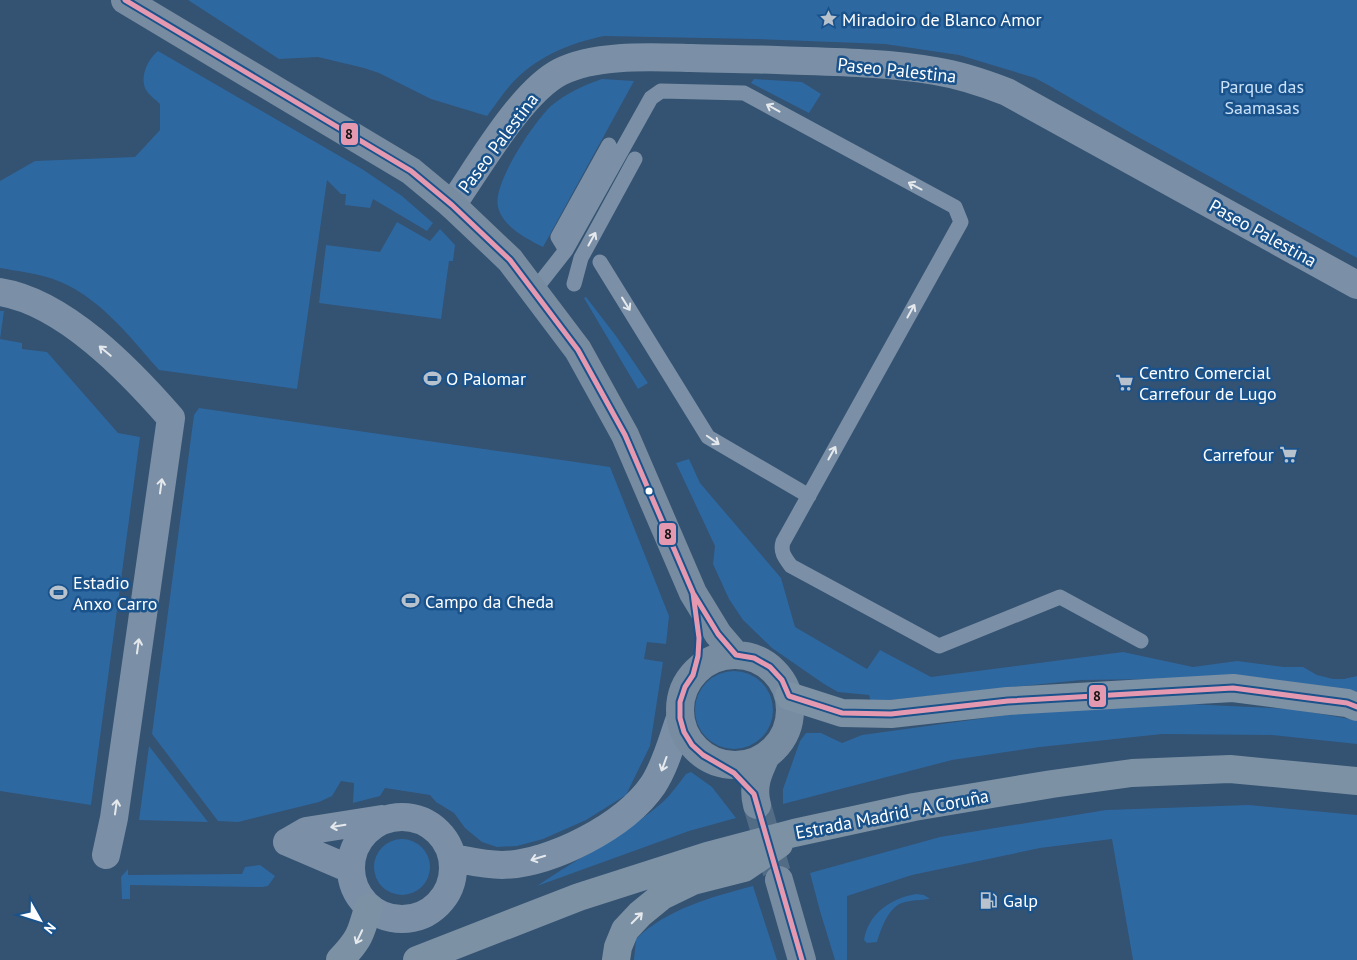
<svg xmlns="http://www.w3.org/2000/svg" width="1357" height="960" font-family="'PT Sans',sans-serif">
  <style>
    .green { fill: #2e68a1 }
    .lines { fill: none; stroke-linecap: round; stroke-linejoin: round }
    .secondary-tunnel { stroke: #526c86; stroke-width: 28; stroke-dasharray: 28 14; stroke-linecap: butt }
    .lane { stroke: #7b90a6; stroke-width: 15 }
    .street { stroke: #7b90a6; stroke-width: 28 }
    .secondary { stroke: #778ca1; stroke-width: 28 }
    .highway { stroke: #7c91a4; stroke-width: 28 }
    .bus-1-casing { stroke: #1a528b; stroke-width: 9 }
    .bus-1 { stroke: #e599b0; stroke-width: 5 }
    .oneway { stroke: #e5e9ed }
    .bus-dot { fill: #fff; stroke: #1a528b; stroke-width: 2 }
    .labels { text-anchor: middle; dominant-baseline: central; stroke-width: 5; stroke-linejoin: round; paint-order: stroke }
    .poi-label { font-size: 18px; fill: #fff; stroke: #1a528b; text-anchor: start }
    .street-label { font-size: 18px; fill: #fff; stroke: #1a528b }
    .park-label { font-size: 18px; fill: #cae2fa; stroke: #1a528b }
    .line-badge { stroke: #1a528b; stroke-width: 2 }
    .pale-badge-label { font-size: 14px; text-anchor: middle; font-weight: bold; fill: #111 }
  </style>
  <rect width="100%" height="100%" fill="#345271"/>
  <path class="green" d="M188,0h1169v258l-226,-125 -83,-48 -13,-7 -76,-23 -74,-11 -130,-5 -151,-3c-33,7 -64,19 -89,44 -10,10 -19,24 -28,36l-56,-17 -52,-26 -15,-5 -46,-11 -39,2z
    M158,51l204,118 40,27 31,27 -6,8 -54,-32 -3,9 -25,-3 1,-11h-5l-14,-14 -30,209 -138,-19c-31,-35 -61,-75 -106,-91 -17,-6 -36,-8 -53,-11v-87l35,-20 100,-4 25,-27v-26c-4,-4 -11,-9 -14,-14 -7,-13 2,-31 12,-39z
    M602,79l32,2 -91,166c-17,-9 -40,-20 -45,-40 -6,-23 36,-85 53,-101 14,-12 33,-21 51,-27z
    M754,79l48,3 19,12 -12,19 -58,-30z
    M397,222l33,19 10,-12 15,16 -2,16h-4l-8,58 -122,-16 7,-58 54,7z
    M586,297l30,39 32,47 -10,6 -54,-91z
    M0,311h4l-4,28 22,4v6l25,3 71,81 22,4 -49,368 -91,-14z
    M199,408l411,59 59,149 -3,28 -19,-2 -3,17 19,3 -13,84 -24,49 -40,25 -43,19 -26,7 -20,1 -15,-5 -17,-14 -11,-15 -18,-11 -6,-7 -45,-7 -5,8 -27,7 1,-20 -13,-2 -9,15 -13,6 -81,20 -20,-1 -66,-87 42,-319z
    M689,459l11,24 81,95 14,49 72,42 13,-19 51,27 192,-25 70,15 44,-6 47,6h19l14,8 16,4h11l13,-3v19l-138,-17 -138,2 -210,22 -2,-7 -31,-3 -14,-8 -52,-36 -29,-28 -14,-21 -16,-35 2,-18 -39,-83z
    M695 710a39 39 0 1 1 78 0a39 39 0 1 1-78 0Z
    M1187,704l105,5 58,10 7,2v23l-85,-9 -110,-1 -122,13 -88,13 -169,44v-15l17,-48 6,-8h15l21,10 20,-8 197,-27z
    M149,746l59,76 -69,-2z
    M691,772l21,15 24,31 -47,13 -152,55c42,-29 88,-51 127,-85 8,-8 15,-18 22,-27z
    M1249,805l108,10v145h-224l-21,-121 -72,9 -128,27 -65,21v64h-12l-15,-49 -10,-38 130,-36 166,-27z
    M374 867a28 28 0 1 1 56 0a28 28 0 1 1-56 0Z
    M260,865l15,11 -7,10 -6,1 -132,-2v14h-8l-1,-22 7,-8v6l114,-1 3,-7z
    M753,886l24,74h-143l2,-21c31,-30 75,-42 117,-53z
    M916,894l8,1 6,4c-9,1 -19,1 -28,4 -14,5 -21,26 -25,39l-10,1 -3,-3c4,-26 27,-42 52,-46z"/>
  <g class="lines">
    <path class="secondary-tunnel" d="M757,805l22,75"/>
    <path class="lane" d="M566,250l-8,-13 51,-92
      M600,262l108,175 101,59
      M574,284l7,-26 54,-99
      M533,292l33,-42 85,-152 10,-7 83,2 211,114 6,15 -178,320c-3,10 2,16 8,24l148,80 121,-49 81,44"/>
    <path class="street" d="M452,205c26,-37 69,-113 108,-133 35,-18 92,-15 130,-14 29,1 58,1 87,2 53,2 106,2 158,11 25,4 49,12 72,21l350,193
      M0,292c64,10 130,79 171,126l-57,400 -8,37
      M351 868a51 51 0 1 1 102 0a51 51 0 1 1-102 0Z
      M287,842l19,-11 76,-12
      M287,842l63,27
      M453,858c16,3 32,7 49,7 49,-1 123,-39 151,-80 13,-20 19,-45 27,-67"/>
    <path class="secondary" d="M125,0l286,171 41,34 58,55 68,90 47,85 68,158 25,41 18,21
      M680 710a55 55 0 1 1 110 0a55 55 0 1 1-110 0Z
      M757,805c-5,-19 1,-32 9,-49
      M779,880l23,80"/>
    <path class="highway" d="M789,696l53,17 49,1 117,-13 225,-13 114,15 10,4
      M340,960c19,-20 21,-26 28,-52
      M417,960l162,-63 128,-41 87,-23 120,-26 138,-23 80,-11 98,-4 127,12
      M616,960l2,-13 7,-17 15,-16 22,-18 31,-15 51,-13 35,-24"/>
    <defs>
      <path id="bus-1" d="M125,0l286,171 41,34 58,55 68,90 47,85 68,158 25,41 18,21 18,3 16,9 12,13 7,16 53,17 49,1 117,-13 225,-13 114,15 10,4
        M693,593l6,45 -1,18 -5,19 -8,12 -5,15v16l4,14 8,13 11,10 31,18 20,21 48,166"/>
    </defs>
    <use href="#bus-1" class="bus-1-casing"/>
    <use href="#bus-1" class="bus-1"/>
  </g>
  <defs><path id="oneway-shaft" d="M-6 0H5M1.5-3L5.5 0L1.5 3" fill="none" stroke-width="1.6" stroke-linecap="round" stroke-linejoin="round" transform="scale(1.25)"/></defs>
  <g class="oneway">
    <use href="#oneway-shaft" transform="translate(773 108) rotate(-151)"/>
    <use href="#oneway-shaft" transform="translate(915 186) rotate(-152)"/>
    <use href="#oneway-shaft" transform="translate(592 239) rotate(-61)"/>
    <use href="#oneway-shaft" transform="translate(626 304) rotate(58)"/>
    <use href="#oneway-shaft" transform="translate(911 311) rotate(-61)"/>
    <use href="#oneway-shaft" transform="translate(105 351) rotate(-140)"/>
    <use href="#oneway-shaft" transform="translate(713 440) rotate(35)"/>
    <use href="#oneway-shaft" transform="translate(832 453) rotate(-61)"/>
    <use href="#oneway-shaft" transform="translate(161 486) rotate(-82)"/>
    <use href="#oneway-shaft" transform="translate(138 646) rotate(-82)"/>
    <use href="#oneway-shaft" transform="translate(664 764) rotate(110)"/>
    <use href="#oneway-shaft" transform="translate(116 807) rotate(-82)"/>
    <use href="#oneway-shaft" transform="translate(338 826) rotate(171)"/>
    <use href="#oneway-shaft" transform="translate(538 858) rotate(163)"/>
    <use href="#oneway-shaft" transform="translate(637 918) rotate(-45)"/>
    <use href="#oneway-shaft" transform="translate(359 937) rotate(115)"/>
  </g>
  <defs>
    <symbol id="sight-bare" viewBox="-9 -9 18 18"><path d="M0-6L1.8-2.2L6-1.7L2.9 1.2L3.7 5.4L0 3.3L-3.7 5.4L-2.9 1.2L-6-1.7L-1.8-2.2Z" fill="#b8c2cd" stroke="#1a528b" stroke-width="2.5" paint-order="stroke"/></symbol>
    <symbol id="stadium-bare" viewBox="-9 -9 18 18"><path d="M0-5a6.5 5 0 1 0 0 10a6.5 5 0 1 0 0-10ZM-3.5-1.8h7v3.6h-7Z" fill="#b8c2cd" stroke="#1a528b" stroke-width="2.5" paint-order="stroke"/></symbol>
    <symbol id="supermarket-bare" viewBox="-9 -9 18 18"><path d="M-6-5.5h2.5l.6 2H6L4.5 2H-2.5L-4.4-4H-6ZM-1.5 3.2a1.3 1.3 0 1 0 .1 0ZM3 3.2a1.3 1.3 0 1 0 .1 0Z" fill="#b8c2cd" stroke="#1a528b" stroke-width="2.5" paint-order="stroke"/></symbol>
    <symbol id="fuel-bare" viewBox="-9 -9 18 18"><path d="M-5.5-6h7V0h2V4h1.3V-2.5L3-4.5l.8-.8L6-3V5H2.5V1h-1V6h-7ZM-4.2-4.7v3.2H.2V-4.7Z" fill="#b8c2cd" stroke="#1a528b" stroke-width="2.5" paint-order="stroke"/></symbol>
  </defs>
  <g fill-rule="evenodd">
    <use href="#sight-bare" x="816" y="6" width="25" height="25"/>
    <use href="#stadium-bare" x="420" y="366" width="25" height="25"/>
    <use href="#supermarket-bare" x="1112" y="370" width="25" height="25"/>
    <use href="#supermarket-bare" x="1276" y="442" width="25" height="25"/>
    <use href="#stadium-bare" x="46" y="580" width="25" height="25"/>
    <use href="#stadium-bare" x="398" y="588" width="25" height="25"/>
    <use href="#fuel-bare" x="976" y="888" width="25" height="25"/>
  </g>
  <circle class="bus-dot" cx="649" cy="491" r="4.5"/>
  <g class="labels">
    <g class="poi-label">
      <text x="842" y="19">Miradoiro de Blanco Amor</text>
      <text x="1139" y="372">Centro Comercial<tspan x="1139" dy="21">Carrefour de Lugo</tspan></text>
      <text x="446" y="378">O Palomar</text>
      <text x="1274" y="454" text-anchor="end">Carrefour</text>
      <text x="73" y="582">Estadio<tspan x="73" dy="21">Anxo Carro</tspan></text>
      <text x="425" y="601">Campo da Cheda</text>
      <text x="1003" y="900">Galp</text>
    </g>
    <g class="street-label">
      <text transform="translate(897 70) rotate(6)">Paseo Palestina</text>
      <text transform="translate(498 143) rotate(-53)">Paseo Palestina</text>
      <text transform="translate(1263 233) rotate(29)">Paseo Palestina</text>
      <text transform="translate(892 814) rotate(-11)">Estrada Madrid - A Coruña</text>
    </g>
    <g class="park-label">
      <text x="1262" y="86">Parque das<tspan x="1262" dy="21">Saamasas</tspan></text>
    </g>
  </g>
  <g class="line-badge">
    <rect x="340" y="122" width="19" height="24" rx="5" fill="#e599b0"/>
    <rect x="658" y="522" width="19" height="24" rx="5" fill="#e599b0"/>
    <rect x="1088" y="684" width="19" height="24" rx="5" fill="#e599b0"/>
  </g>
  <g class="pale-badge-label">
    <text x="349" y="139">8</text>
    <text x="668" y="539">8</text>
    <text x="1097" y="701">8</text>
  </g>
  <g transform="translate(40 920) rotate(129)" stroke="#1a528b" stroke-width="4" paint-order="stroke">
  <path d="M0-4L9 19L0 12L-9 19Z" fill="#ffffff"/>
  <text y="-8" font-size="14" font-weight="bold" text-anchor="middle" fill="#ffffff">N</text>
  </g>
</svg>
